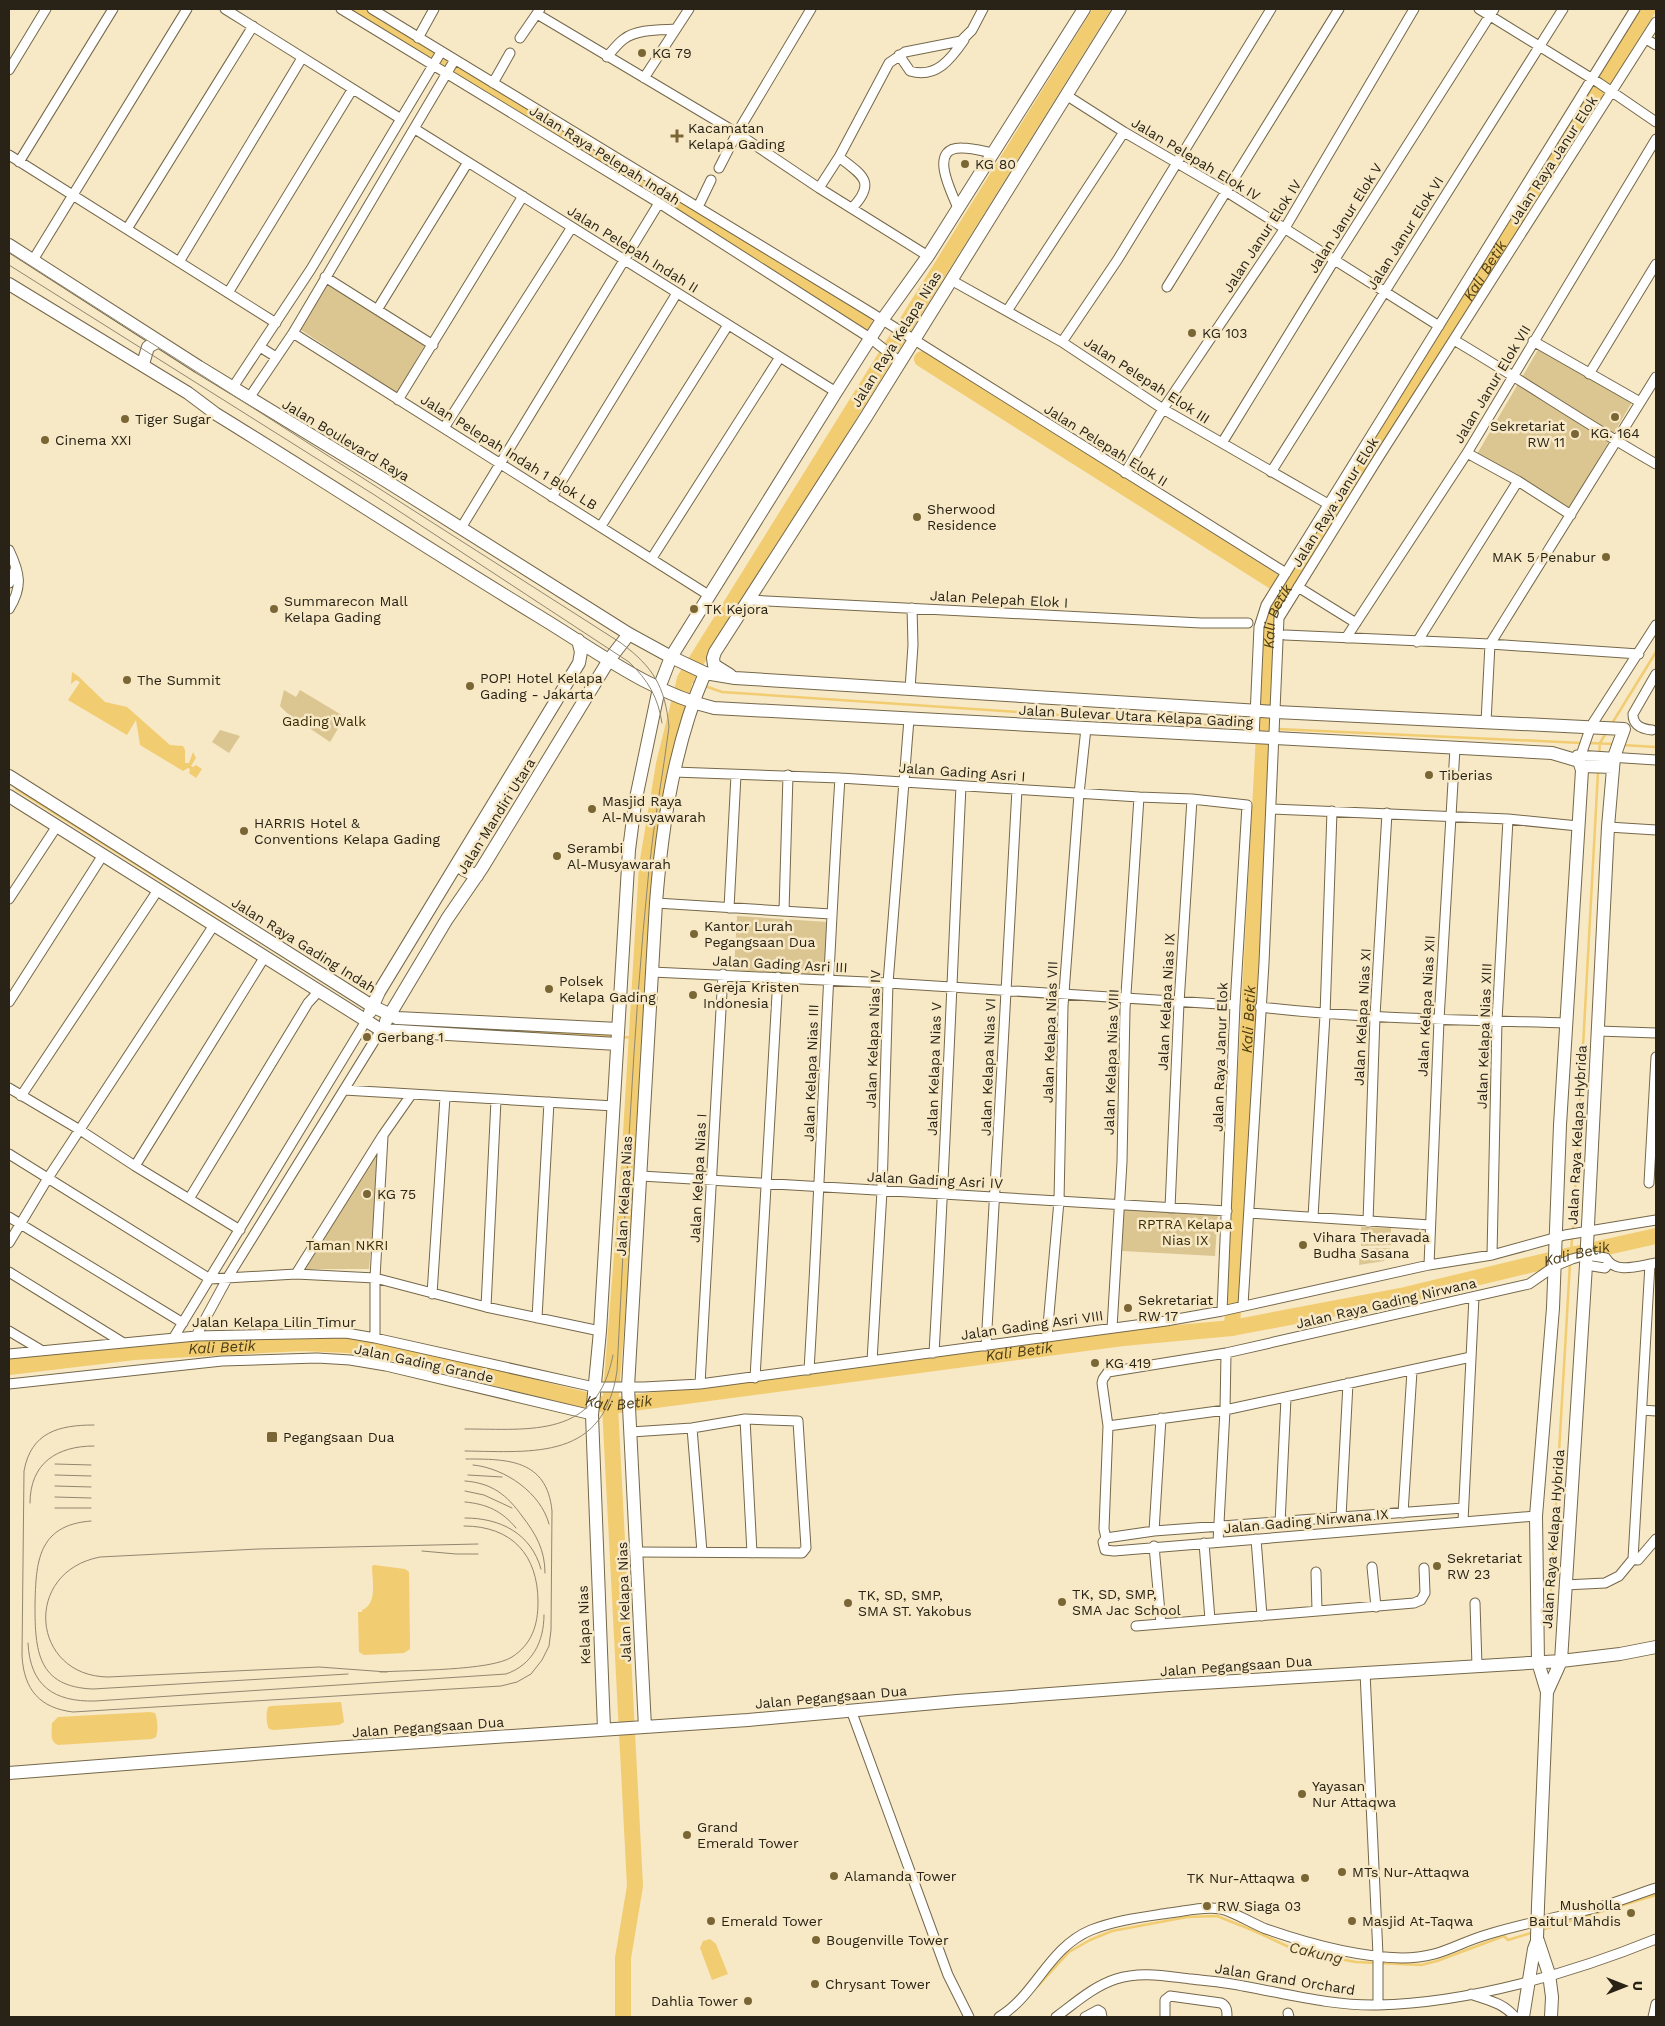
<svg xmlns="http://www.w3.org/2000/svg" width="1665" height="2026" font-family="'Work Sans',sans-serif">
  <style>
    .green { fill: #dbc591 }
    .water { fill: #f1cc71 }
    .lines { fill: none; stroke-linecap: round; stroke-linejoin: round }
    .stream { stroke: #f1cc71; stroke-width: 2.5 }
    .river { stroke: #f1cc71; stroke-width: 16 }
    .street-casing { stroke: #75684a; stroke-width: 11 }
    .secondary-casing { stroke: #75684a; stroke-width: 14 }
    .street { stroke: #fff; stroke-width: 9 }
    .secondary { stroke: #fff; stroke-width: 12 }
    .tram { stroke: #918770; stroke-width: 1 }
    .secondary-bridge-casing { stroke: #75684a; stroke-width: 14; stroke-linecap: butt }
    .secondary-bridge { stroke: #fff; stroke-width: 12 }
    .poi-dot { fill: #7a6635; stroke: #f7e8c6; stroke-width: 2 }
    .labels { text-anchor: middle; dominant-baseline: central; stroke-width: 5; stroke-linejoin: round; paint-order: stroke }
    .poi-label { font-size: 14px; fill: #282316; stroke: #f7e8c6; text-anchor: start }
    .street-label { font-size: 14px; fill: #282316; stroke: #f7e8c6 }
    .park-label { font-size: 14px; fill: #3a2c02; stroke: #f7e8c6 }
    .water-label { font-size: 15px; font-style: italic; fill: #4c3d16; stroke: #f7e8c6 }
  </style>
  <rect width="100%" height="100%" fill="#f7e8c6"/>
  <path class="green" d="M327,279l99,64 -29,50 -99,-65z
    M1539,348l93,54 -62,106 -93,-54z
    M284,690l12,7 4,-7 45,27 -15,25 -43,-29 -7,-7z
    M220,730l20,6 -11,17 -17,-11z
    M737,916l91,6 -3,54 -91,-6z
    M379,1150l-10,119h-65z
    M1124,1207l94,5 -3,44 -93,-5z
    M1361,1227l30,1v17l-30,1z
    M1390,1248l-6,13 -25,4 1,-16z"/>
  <path class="water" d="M72,672l6,4 27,26 22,5 43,38 13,1 2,4v13h4l4,-11 3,6 -5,8 2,1 3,-2 6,4 -6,9 -7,-5 1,-4 -2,-1 -5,3 -43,-26 -4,-25 -9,15 -59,-35 12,-18 -4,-2 -5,4z
    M374,1565l31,4 4,3 1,74v3l-6,4 -40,2 -5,-3 -1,-40h4v-2c16,-6 10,-30 10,-44z
    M341,1702l3,20 -5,3 -65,5 -5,-1c-3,-5 -3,-16 -1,-22l3,-1z
    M150,1712l5,1c3,7 3,18 1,24l-4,2 -94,6c-9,-3 -6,-14 -6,-22l6,-6z
    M710,1939l6,5 12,30 -16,6 -12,-32 3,-7z"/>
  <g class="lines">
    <path class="stream" d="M685,679l12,4
      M705,686l17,6 530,36
      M1611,725l45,-73
      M1258,728l14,1
      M1278,729l304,14
      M1587,743l27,1
      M1622,745l34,2
      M1599,754l1,-11 6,-10
      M16,789l210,132
      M488,1029l125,7
      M623,1037l14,1
      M1573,1230l25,-458
      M1571,1258l1,-22
      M1549,1624l21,-361
      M1541,1930l115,-35
      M1037,1987l32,-35 21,-12 22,-9 75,-14 30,-1 35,14 48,22 56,10 65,3 16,-4 67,-25 4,4 26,-8"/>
    <g class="river">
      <path d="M358,9l507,315"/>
      <path d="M922,359l365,231"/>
      <path id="s1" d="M1232,1328l38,-704 6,-18 372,-597"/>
      <path id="s2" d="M9,1367l125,-15 168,-9 47,2 45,8 216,53 513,-68 109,-10 173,-33 166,-40 85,-19"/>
      <path d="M623,2017v-59l12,-72 -25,-480 19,-239 18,-301 17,-102 21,-85 417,-670"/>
    </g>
    <defs>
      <path id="street" d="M225,9l176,110
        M341,9l318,194 211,135 29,23
        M372,9l498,303 416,261
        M1479,9l120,74 57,39
        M537,14l200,119 82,55 109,68
        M418,38l16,-29
        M520,38l20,-29
        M1646,39l10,6
        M899,55l11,16c26,8 41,-12 54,-31
        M607,57c5,-6 11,-14 17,-18 13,-10 36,-9 52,-10
        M9,70l37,-61
        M644,78l45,-69
        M493,83l17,-30
        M1066,95l58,37 103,60 212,134
        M415,129l421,263
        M9,155l267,168
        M839,157c23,18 38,25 13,51
        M19,162l94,-153
        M719,168l18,-35 74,-124
        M819,188l20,-31 50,-94 16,-11 56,-11 11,-11 11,-21
        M698,207l13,-27
        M958,208c-6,-15 -31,-61 4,-60 10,0 21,3 31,5
        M127,229l126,-203
        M33,260l154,-251
        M179,262l123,-204
        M325,277l108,68
        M951,280l111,62 101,67 165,95
        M1167,287l172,-278
        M228,293l124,-203
        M377,310l91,-148
        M1007,311l117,-179
        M293,333l417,263
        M1454,340c68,40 133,85 202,124
        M1533,341l107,61
        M1062,342l56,-83 153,-250
        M260,347l16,10
        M1589,374l67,-110
        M233,387l78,-118 130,-217
        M249,398l44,-65 161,-272
        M398,400l125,-204
        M444,428l128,-201
        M1222,443l113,-184 159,-250
        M1467,453l51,28 53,34
        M1271,472l292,-463
        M1125,473l38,-64 122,-181 129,-219
        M552,497l125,-204
        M601,526l127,-201
        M461,528l198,-325
        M9,550c11,23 14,37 0,59
        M652,558l128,-201
        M9,583l7,-15
        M1298,587l58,36
        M749,600l452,23h47
        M1285,635l205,9 149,10
        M1346,638l121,-185 189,-314
        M1417,642l101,-161
        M910,689l3,-44 -1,-37
        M1486,722l4,-78 166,-267
        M1652,730c-10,-1 -19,-4 -19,-16l23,-40
        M1254,738l5,-111 7,-22 369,-596
        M1577,755l79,5
        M1581,755l10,-29 65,-101
        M674,772l166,6 299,19 53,2 55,6 -12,200 -13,306
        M1272,809l236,10 70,7
        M1608,827l48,3
        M9,899l48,-73
        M656,903l175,11
        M729,908l7,-133
        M784,911l4,-136
        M652,972l236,11 347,22
        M9,1002l94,-147
        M1260,1007c102,12 205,13 307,16
        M1598,1031l58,2
        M9,1088l71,42 55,36 105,64
        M344,1090l270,16
        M21,1096l137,-206
        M9,1154l201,125 86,-5 79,4 111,29 114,24
        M135,1166l129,-208
        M641,1176l586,35
        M1649,1183l7,-126
        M189,1199l119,-196 11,-12
        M1170,1208l9,-205 13,-204
        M1249,1213l181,12
        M9,1217l174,106
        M1313,1217l12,-202 7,-204
        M1368,1222l7,-206 12,-203
        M9,1243l39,-65 166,-253
        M1492,1255l5,-234 11,-202
        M1429,1265l10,-245 16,-272
        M1586,1265l19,3 4,-5
        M9,1272l113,70
        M296,1274l87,-139 28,-40
        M432,1294l13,-197
        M1243,1305l21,-342 15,-345 98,-158 279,-438
        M486,1307l10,-207
        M537,1318l12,-216
        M1112,1328l10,-166 3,-153 14,-212
        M9,1331l32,19
        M196,1336l32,-59 153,-247
        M174,1337l192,-316
        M1047,1337l12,-136 4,-195 16,-212 7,-66
        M375,1338v-60l8,-142
        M986,1346c12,-186 20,-371 31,-557
        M934,1353c11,-189 18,-378 27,-567
        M9,1354l187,-18 150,-3 29,5 219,49h50l56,-3 466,-63 56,-10 207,-46 63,-10 73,-20 91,-15
        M872,1361l10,-170 6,-208 21,-264
        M809,1370c12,-197 18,-395 31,-592
        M755,1378l23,-401
        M9,1384l213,-23 95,-3 33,2 36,6 206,49
        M700,1384l23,-410
        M1642,1410l14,1
        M1161,1418l-7,113 309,-23
        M745,1419l7,134
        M1108,1426l117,-16 246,-53
        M692,1428l10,124
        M631,1432l61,-4 53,-9 53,2 8,127 -4,5 -165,-1
        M1403,1513l9,-142
        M1341,1517l7,-134
        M1463,1521l11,-224
        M1280,1523l6,-125
        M1154,1531l-48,7 -3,4 2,8 9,1 422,-35
        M1106,1538l-2,-9 4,-103 -6,-43 1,-4 5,-7 118,-19 303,-69 26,-18 17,-7 14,-4 20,3c9,17 35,7 50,5
        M1256,1539l6,77
        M1218,1542l7,-132 1,-57
        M1204,1543l6,77
        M1154,1546l7,78
        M1633,1559l17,-295
        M1372,1567l4,40
        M1316,1572l1,39
        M1565,1585l40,-2 14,-7 14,-17 5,1 18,-21
        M1475,1603l2,63
        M1136,1626l278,-23 7,-3 4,-7 -1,-25
        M1365,1672l13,283v50
        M851,1710l97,265 21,42
        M1471,1994c18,7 31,8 44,23
        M1288,2013l1,4
        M999,2017c37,-22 49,-69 92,-87 25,-10 52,-13 78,-17 17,-2 34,-7 52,-4 11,2 32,15 45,20 43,15 90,28 136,29 39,0 52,-14 87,-24 38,-12 78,-18 117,-29 17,-5 34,-12 50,-17
        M1056,2017c19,-14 38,-31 60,-38 25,-8 49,-3 75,0 17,2 35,3 52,7 45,8 89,20 135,19 91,-2 194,-32 278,-66
        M1085,2017l13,-7 3,2 1,5
        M1165,2017v-17l5,-4 51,7c6,3 6,8 6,14
        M1653,2017l3,-13"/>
      <path id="secondary" d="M9,245l190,122 184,112 246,155 42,23 34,16 30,5 541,34 348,17 -10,28 -6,70 -22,438 -25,396 -14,31
        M9,284l179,109 28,21c109,67 215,137 324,203 56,34 111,76 174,91l838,45 27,8 3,9 -22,355 -7,183 -17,208 2,146 9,30 -9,214
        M143,364l5,-17 9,-5
        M730,675l-16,-10 -1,-7 2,-6 151,-235 254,-408
        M1582,766l31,1
        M9,776l363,230 25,12 221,11
        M9,796l372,234 236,14
        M457,864l7,6 13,6
        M370,1012l9,-20 200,-329 2,-11 -3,-12
        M386,1021l61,-102 35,-51 127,-208 20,-26
        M645,1727l-17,-340 28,-484c6,-77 18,-158 49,-230
        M604,1729l-12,-314 8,-84 29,-481 6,-47 24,-115 12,-31 165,-265 44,-69 48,-67 156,-247
        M9,1773l323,-25 416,-28 209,-19 212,-16 392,-24 59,-7 36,-7
        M1537,1938l12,36 3,23 -1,20
        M1523,2017l11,-68 3,-8"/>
    </defs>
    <use href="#street" class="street-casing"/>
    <use href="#secondary" class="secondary-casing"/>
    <use href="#street" class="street"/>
    <use href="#secondary" class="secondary"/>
    <path class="tram" d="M9,252l612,391c32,24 44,43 48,84 -6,47 -15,94 -20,142 -17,167 -23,334 -32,502 -13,89 -82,81 -152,80
      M9,265l364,229 256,168c19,18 29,35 33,61
      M94,1425c-35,0 -63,7 -70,46l-2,185c2,34 18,52 51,56l428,-26 16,-4 14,-8 11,-14 7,-14 2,-16 1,-119c-5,-52 -45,-52 -86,-52
      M465,1429c66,0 132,10 148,-74
      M55,1464l36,1
      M473,1465c32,3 68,28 76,59
      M55,1475l36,1
      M468,1475l34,2
      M465,1481c27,2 42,14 57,35 14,18 23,34 23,57
      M55,1486l36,1
      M465,1491l19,4 28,13
      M55,1497l36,1
      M465,1502c22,2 37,9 51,26
      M30,1503c0,-40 27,-57 64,-57
      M55,1508h36
      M465,1518c35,0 66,15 76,51
      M91,1521c-54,4 -55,42 -56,84 0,45 2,82 58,84l255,-15
      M422,1551l34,3h22
      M28,1643c2,43 26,59 67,58l411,-27c26,-9 38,-32 38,-59
      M380,1672c29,-2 110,-1 132,-15 20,-13 26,-32 26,-55 0,-47 -26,-76 -74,-76
      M387,1672l-68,-5 -211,10c-77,-1 -86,-105 -8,-120l158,-8 220,-5"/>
    <defs>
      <path id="secondary-bridge" d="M1537,1938l1,-32"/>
    </defs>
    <use href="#secondary-bridge" class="secondary-bridge-casing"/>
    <use href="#secondary-bridge" class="secondary-bridge"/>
  </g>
  <g class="poi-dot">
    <circle cx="642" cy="53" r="5"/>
    <path d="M674.5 128.5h5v5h5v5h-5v5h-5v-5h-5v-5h5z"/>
    <circle cx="965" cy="164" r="5"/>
    <circle cx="1192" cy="333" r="5"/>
    <circle cx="1615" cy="417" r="5"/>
    <circle cx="125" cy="419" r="5"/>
    <circle cx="1575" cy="434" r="5"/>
    <circle cx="45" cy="440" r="5"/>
    <circle cx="917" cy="517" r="5"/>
    <circle cx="1606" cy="557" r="5"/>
    <circle cx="274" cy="609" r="5"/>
    <circle cx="694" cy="609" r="5"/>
    <circle cx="127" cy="680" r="5"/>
    <circle cx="470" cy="686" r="5"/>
    <circle cx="1429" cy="775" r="5"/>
    <circle cx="592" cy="809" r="5"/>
    <circle cx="244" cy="831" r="5"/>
    <circle cx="557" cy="856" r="5"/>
    <circle cx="694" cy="934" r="5"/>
    <circle cx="549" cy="989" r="5"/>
    <circle cx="693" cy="995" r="5"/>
    <circle cx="367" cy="1037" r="5"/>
    <circle cx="367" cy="1194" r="5"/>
    <circle cx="1303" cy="1245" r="5"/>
    <circle cx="1128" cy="1308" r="5"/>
    <circle cx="1095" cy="1363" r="5"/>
    <rect x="266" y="1431" width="12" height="12" rx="2.5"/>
    <circle cx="1437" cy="1566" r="5"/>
    <circle cx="1062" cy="1602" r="5"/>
    <circle cx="848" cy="1603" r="5"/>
    <circle cx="1302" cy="1794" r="5"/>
    <circle cx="687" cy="1835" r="5"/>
    <circle cx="1342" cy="1872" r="5"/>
    <circle cx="834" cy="1876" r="5"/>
    <circle cx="1305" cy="1878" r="5"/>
    <circle cx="1207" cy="1906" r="5"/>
    <circle cx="1631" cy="1913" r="5"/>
    <circle cx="711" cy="1921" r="5"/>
    <circle cx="1352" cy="1921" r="5"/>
    <circle cx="816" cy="1940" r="5"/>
    <circle cx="815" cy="1984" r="5"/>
    <circle cx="748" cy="2001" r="5"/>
  </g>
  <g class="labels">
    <g class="poi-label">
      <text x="652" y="53">KG 79</text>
      <text x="688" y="128">Kacamatan<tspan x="688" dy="16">Kelapa Gading</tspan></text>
      <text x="975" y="164">KG 80</text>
      <text x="1202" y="333">KG 103</text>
      <text x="135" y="419">Tiger Sugar</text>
      <text x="1565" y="426" text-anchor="end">Sekretariat<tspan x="1565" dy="16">RW 11</tspan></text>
      <text x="1615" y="433" text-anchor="middle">KG. 164</text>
      <text x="55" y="440">Cinema XXI</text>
      <text x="927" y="509">Sherwood<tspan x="927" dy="16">Residence</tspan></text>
      <text x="1596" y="557" text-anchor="end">MAK 5 Penabur</text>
      <text x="284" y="601">Summarecon Mall<tspan x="284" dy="16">Kelapa Gading</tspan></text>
      <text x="704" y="609">TK Kejora</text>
      <text x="480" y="678">POP! Hotel Kelapa<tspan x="480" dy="16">Gading - Jakarta</tspan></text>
      <text x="137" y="680">The Summit</text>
      <text x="1439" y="775">Tiberias</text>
      <text x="602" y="801">Masjid Raya<tspan x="602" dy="16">Al-Musyawarah</tspan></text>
      <text x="254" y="823">HARRIS Hotel &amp;<tspan x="254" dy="16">Conventions Kelapa Gading</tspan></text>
      <text x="567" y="848">Serambi<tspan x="567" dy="16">Al-Musyawarah</tspan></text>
      <text x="704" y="926">Kantor Lurah<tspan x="704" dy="16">Pegangsaan Dua</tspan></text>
      <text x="559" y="981">Polsek<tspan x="559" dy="16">Kelapa Gading</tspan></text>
      <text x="703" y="987">Gereja Kristen<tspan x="703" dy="16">Indonesia</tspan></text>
      <text x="377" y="1037">Gerbang 1</text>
      <text x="377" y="1194">KG 75</text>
      <text x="1313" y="1237">Vihara Theravada<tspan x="1313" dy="16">Budha Sasana</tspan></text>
      <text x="1138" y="1300">Sekretariat<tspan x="1138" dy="16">RW 17</tspan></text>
      <text x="1105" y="1363">KG 419</text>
      <text x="283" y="1437">Pegangsaan Dua</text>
      <text x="1447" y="1558">Sekretariat<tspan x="1447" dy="16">RW 23</tspan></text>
      <text x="1072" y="1594">TK, SD, SMP,<tspan x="1072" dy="16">SMA Jac School</tspan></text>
      <text x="858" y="1595">TK, SD, SMP,<tspan x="858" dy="16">SMA ST. Yakobus</tspan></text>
      <text x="1312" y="1786">Yayasan<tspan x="1312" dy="16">Nur Attaqwa</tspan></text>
      <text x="697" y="1827">Grand<tspan x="697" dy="16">Emerald Tower</tspan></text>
      <text x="1352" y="1872">MTs Nur-Attaqwa</text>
      <text x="844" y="1876">Alamanda Tower</text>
      <text x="1295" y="1878" text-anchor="end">TK Nur-Attaqwa</text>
      <text x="1621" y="1905" text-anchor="end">Musholla<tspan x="1621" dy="16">Baitul Mahdis</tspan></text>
      <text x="1217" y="1906">RW Siaga 03</text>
      <text x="721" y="1921">Emerald Tower</text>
      <text x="1362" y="1921">Masjid At-Taqwa</text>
      <text x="826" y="1940">Bougenville Tower</text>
      <text x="825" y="1984">Chrysant Tower</text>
      <text x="738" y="2001" text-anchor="end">Dahlia Tower</text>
    </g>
    <g class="street-label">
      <text transform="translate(605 155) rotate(32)">Jalan Raya Pelepah Indah</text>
      <text transform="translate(1196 159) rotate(31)">Jalan Pelepah Elok IV</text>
      <text transform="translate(1553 160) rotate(-57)">Jalan Raya Janur Elok</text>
      <text transform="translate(1345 218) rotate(-58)">Jalan Janur Elok V</text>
      <text transform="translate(1405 233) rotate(-58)">Jalan Janur Elok VI</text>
      <text transform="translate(1262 236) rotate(-57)">Jalan Janur Elok IV</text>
      <text transform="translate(633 249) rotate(32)">Jalan Pelepah Indah II</text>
      <text transform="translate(896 339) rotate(-58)">Jalan Raya Kelapa Nias</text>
      <text transform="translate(1147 380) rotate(33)">Jalan Pelepah Elok III</text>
      <text transform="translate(1492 384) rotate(-59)">Jalan Janur Elok VII</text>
      <text transform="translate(346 440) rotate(31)">Jalan Boulevard Raya</text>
      <text transform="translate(1106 445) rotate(32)">Jalan Pelepah Elok II</text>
      <text transform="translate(509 452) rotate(32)">Jalan Pelepah Indah 1 Blok LB</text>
      <text transform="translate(1335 502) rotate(-58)">Jalan Raya Janur Elok</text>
      <text transform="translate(999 599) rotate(3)">Jalan Pelepah Elok I</text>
      <text transform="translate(1136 716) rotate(3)">Jalan Bulevar Utara Kelapa Gading</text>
      <text transform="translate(962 772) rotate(4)">Jalan Gading Asri I</text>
      <text transform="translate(496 816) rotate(-58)">Jalan Mandiri Utara</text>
      <text transform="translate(304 945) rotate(32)">Jalan Raya Gading Indah</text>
      <text transform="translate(780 964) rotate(3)">Jalan Gading Asri III</text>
      <text transform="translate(1166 1002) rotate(-87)">Jalan Kelapa Nias IX</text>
      <text transform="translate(1426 1006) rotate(-87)">Jalan Kelapa Nias XII</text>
      <text transform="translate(1362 1017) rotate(-87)">Jalan Kelapa Nias XI</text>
      <text transform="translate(1050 1032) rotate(-88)">Jalan Kelapa Nias VII</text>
      <text transform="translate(1484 1036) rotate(-88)">Jalan Kelapa Nias XIII</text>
      <text transform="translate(873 1039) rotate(-88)">Jalan Kelapa Nias IV</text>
      <text transform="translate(1220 1057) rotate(-88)">Jalan Raya Janur Elok</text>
      <text transform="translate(1111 1062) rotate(-88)">Jalan Kelapa Nias VIII</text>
      <text transform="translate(988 1067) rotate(-88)">Jalan Kelapa Nias VI</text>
      <text transform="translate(934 1069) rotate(-88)">Jalan Kelapa Nias V</text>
      <text transform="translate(811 1073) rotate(-88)">Jalan Kelapa Nias III</text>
      <text transform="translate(1577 1135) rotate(-87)">Jalan Raya Kelapa Hybrida</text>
      <text transform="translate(698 1178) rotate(-87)">Jalan Kelapa Nias I</text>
      <text transform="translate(935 1180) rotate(3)">Jalan Gading Asri IV</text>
      <text transform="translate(624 1196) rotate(-87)">Jalan Kelapa Nias</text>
      <text transform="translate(1386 1303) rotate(-13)">Jalan Raya Gading Nirwana</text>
      <text x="274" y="1322">Jalan Kelapa Lilin Timur</text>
      <text transform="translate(1032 1325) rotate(-8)">Jalan Gading Asri VIII</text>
      <text transform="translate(424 1363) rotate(12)">Jalan Gading Grande</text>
      <text transform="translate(1306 1521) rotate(-5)">Jalan Gading Nirwana IX</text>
      <text transform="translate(1553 1539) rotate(-86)">Jalan Raya Kelapa Hybrida</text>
      <text transform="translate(624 1602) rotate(-92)">Jalan Kelapa Nias</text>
      <text transform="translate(584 1625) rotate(-92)">Kelapa Nias</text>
      <text transform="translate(1236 1666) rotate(-4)">Jalan Pegangsaan Dua</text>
      <text transform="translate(831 1697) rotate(-5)">Jalan Pegangsaan Dua</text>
      <text transform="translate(428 1727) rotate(-4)">Jalan Pegangsaan Dua</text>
      <text transform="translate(1285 1979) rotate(9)">Jalan Grand Orchard</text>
    </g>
    <g class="park-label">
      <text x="324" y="721">Gading Walk</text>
      <text x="1185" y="1224">RPTRA Kelapa<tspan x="1185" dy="16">Nias IX</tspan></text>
      <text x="347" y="1245">Taman NKRI</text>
    </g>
    <g class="water-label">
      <text stroke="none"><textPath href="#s1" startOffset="1119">Kali Betik</textPath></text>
      <text stroke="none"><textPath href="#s1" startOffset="714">Kali Betik</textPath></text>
      <text stroke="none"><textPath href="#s1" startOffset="309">Kali Betik</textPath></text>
      <text stroke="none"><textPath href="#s2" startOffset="1589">Kali Betik</textPath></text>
      <text stroke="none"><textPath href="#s2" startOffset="214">Kali Betik</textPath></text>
      <text stroke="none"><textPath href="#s2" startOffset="1022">Kali Betik</textPath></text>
      <text stroke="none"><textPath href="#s2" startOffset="618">Kali Betik</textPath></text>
      <text transform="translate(1316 1953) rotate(13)">Cakung</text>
    </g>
  </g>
  <rect width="1665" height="2026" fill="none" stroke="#282316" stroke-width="20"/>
  <g transform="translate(1625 1986) rotate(90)" stroke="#f7e8c6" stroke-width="4" paint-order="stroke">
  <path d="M0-4L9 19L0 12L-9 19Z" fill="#282316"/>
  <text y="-8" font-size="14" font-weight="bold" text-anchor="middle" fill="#282316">U</text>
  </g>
</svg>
